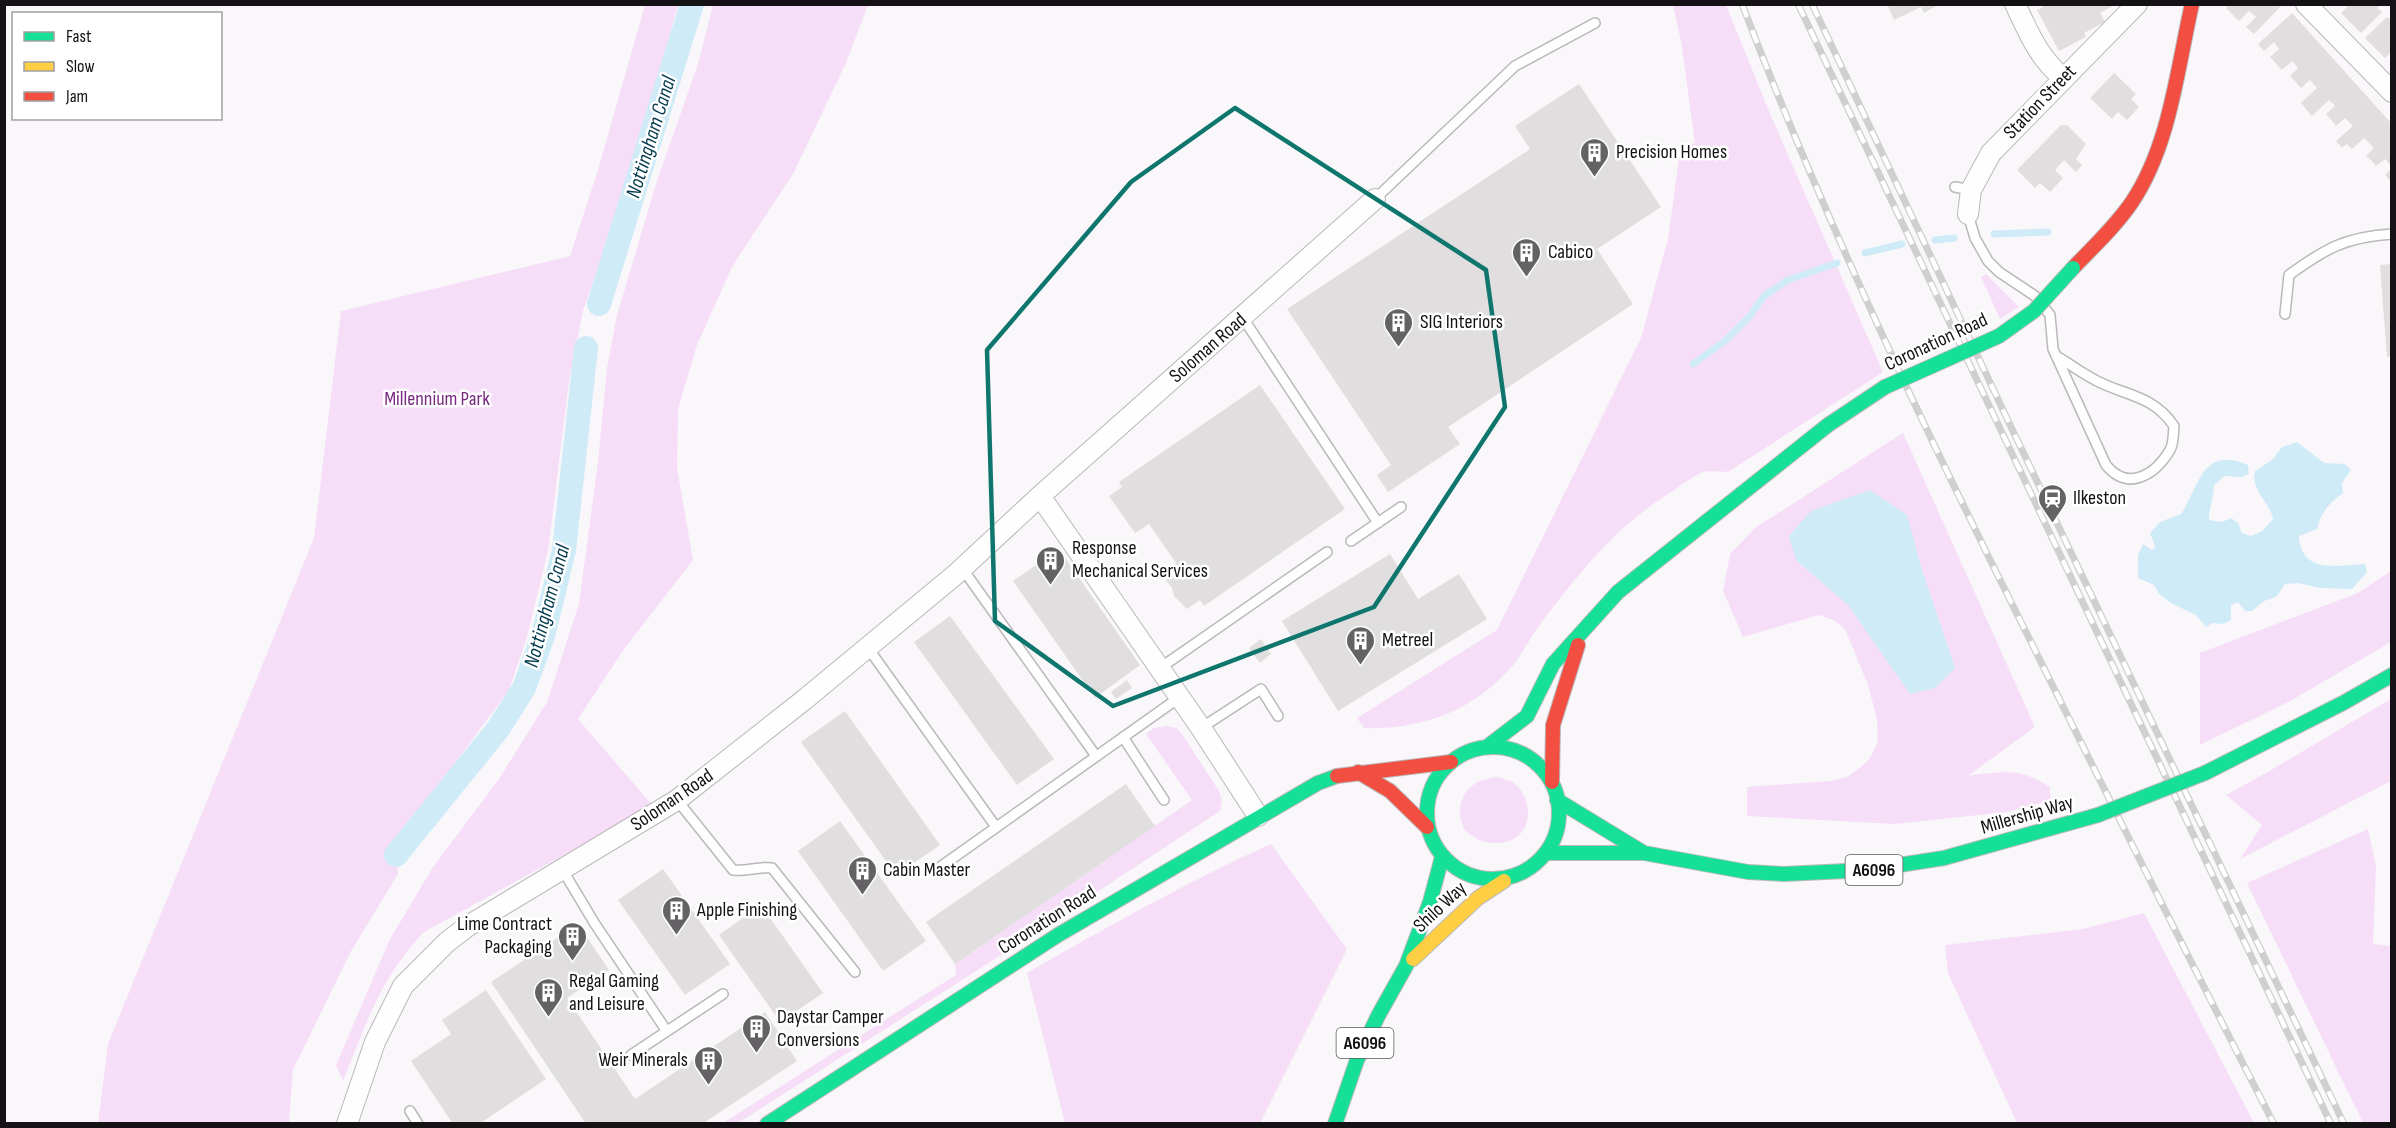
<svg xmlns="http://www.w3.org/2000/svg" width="2396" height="1128" font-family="'Sofia Sans Condensed',sans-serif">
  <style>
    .green { fill: #f6def8 }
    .water { fill: #cfebf8 }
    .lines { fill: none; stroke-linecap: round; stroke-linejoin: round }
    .stream { stroke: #cfebf8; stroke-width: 7 }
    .canal { stroke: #cfebf8; stroke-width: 24 }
    .building { fill: #e0dedf }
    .lane-casing { stroke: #bab8ba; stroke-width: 12 }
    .street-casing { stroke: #bab8ba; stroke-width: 22 }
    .fast-casing { stroke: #bab8ba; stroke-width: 16 }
    .slow-casing { stroke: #bab8ba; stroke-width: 16 }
    .jam-casing { stroke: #bab8ba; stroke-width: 16 }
    .lane { stroke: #fefefe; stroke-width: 9 }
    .street { stroke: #fefefe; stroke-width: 20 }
    .fast { stroke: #16e098; stroke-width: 14 }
    .slow { stroke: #ffcf43; stroke-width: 14 }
    .jam { stroke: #f24e42; stroke-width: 14 }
    .rail-casing { stroke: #cfcfcf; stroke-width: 7 }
    .rail { stroke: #fff; stroke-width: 4.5; stroke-dasharray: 14; stroke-linecap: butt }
    .fast-bridge-casing { stroke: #bab8ba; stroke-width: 16; stroke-linecap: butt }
    .fast-bridge { stroke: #16e098; stroke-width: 14 }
    .marked { fill: none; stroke: #0f766e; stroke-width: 4.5; stroke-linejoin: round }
    .labels { text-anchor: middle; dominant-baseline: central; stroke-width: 5; stroke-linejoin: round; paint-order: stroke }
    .shield { fill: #fff; stroke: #5a595a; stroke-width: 1.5 }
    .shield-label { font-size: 18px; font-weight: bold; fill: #141214 }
    .street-label { font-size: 20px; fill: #141214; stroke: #fff }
    .poi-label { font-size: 20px; fill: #141214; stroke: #fff; text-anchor: start }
    .park-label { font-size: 20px; fill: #772a80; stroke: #fff }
    .water-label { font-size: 21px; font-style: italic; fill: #053b4e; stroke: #fff }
  </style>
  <rect width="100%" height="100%" fill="#f9f7f9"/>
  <path class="green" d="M645,5h33l-44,157 -51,149 -14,71 -21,169 -21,86 -18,53 -113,153 2,31 -48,79 -57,117 -4,53h-191l10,-79 206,-506 27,-227 229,-55 28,-86z
    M713,5h155l-22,58 -53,111 -60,91 -36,80 -19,64 -1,59 16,92 -69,89 -46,70 75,87 -229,126c-44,46 -58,92 -81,149l-7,-16 54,-126 43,-72 66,-88 48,-77 32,-98 19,-142 9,-94 10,-53 40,-134 41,-117z
    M1673,5h53l45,111 112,256 -155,100c-8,0 -19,-2 -27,1 -13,6 -26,17 -39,25 -49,32 -88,81 -123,128 -9,12 -16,26 -25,38 -38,46 -92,66 -150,64l-7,-10 140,-88 144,-292 27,-99 11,-81 7,-13 9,-2 -14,-102z
    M1986,274l33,33 -19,12 -19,-42z
    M1903,433l132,294 -66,48c35,-2 48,-9 81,12l1,13 -44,12 -112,12 -148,-8v-29l83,-6 17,-4 13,-9 10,-10 8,-17 -1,-22 -9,-34 -23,-56 -12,-9 -14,-5 -76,22 -20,-46 7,-37 25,-26z
    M2391,571v71l-99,58 -92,45v-92l158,-60z
    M2391,699v82l-151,78 22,-34 -36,-30c56,-30 110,-64 165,-96z
    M1167,726l9,2 6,6 37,57 3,9 -2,11 -211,139 -271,173h-15l233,-148 -1,-11 237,-164 -46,-66 8,-6z
    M1499,777c4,2 9,3 13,5 14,8 20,31 13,45 -11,22 -45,20 -60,3 -3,-4 -5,-12 -5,-17 0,-24 17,-35 39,-36z
    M2368,829l8,37 -3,78 18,2v177h-28l-116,-240z
    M1271,844l76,105 -87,174h-195l-38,-150c80,-46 160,-91 244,-129z
    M2144,913l110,210h-237l-69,-150 -3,-28 138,-16z"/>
  <path class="water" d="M2297,442l27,21 21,1 6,6 -9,13 1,10c-14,10 -22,19 -26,36l-18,7c2,39 39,29 66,28l2,8 -15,17 -32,-1 -22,-5 -13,1 -9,13 -12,4 -12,10h-7l-7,-9 -7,3v15l-8,4 -11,-1 -6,4 -10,-12 -25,-12 -12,-9 -5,-9 -16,-7v-23l5,-11 9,6 3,-3 -5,-14 10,-11 21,-8c20,-31 21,-68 67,-49l1,9 -8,3 -16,-1 -11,9c0,13 -5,22 -5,35l13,2 9,-4 7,5 4,10 9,3 11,-5 11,-12c-3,-17 -23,-29 -18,-48l17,-11 10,-13z
    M1870,490l37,25 15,55 33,98 -20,20 -25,6 -62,-89 -52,-45 -7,-24 22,-25z"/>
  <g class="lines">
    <path class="stream" d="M1994,234l54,-2
      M1935,240l19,-2
      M1865,253l37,-9
      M1693,364l32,-23 25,-25 14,-20 24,-16 49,-17"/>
    <path class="canal" d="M599,304l93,-300
      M396,855l102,-126 26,-41 19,-52 21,-86 22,-202"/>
  </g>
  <path class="building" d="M1887,4h53l-16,9 -3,-6 -27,13z
    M2048,4h69l-17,9 5,9 -21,11 2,4 -27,14 -22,-41z
    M2230,4h53l-29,30 -8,-7 10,-10 -7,-6 -10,10 -13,-13z
    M2350,4h31l-4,4 5,4 -21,21 -20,-20z
    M2292,13l99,110v43l-6,-7 -9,7 -4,-5 -6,-5 8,-8 -10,-10 -12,11 -5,-5 -5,4 -6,-7 17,-15 -8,-8 -9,8 -3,-4 -7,-8 9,-8 -6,-6 -17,16 -11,-13 16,-15 -7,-8 -9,8 -11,-12 8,-8 -6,-7 -10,9 -12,-13 9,-8 -5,-7 -10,9 -6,-7z
    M2387,17l4,3v32l-6,6 -20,-20z
    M2114,73l22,21 -5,5 8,8 -12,13 -9,-8 -6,7 -22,-21z
    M1579,84l82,123 -64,42 36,55 -185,123 12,17 -72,48 -11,-17 14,-10 -104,-156 243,-160 -15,-23z
    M2061,125h6l19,19 -10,15 6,6 -6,7 -12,-12 -9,10 8,8 -13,14 -10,-9 -5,5 -18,-18z
    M2391,169v13l-6,-7z
    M2391,264v92l-4,1 -7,-92z
    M1260,385l85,124 -141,97 -4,-6 -13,9 -13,-13 -2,-8 -11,-15 15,-10 -27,-39 -14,9 -26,-37 13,-9 -3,-5z
    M1059,549l81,116 -45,33 -82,-117z
    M1390,554l28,45 41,-25 28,45 -149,92 -56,-90z
    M950,616l104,143 -37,26 -103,-143z
    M1261,639l10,15 -11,9 -11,-15z
    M1127,680l5,8 -16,11 -5,-7z
    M845,711l95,134 -44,30 -95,-133z
    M1126,784l29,42 -200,138 -29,-42z
    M840,821l86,120 -43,30 -85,-120z
    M663,869l67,95 -45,31 -67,-95z
    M761,905l62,88 -43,29 -61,-87z
    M578,924l31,46 -42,28 68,101 130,-87 32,49 -95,63h-116l-95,-142z
    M486,990l60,89 -67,45h-26l-42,-63 40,-27 -9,-14z"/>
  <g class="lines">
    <defs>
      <path id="lane" d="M1955,187l16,3
        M1375,199l140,-133 80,-43
        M1968,214l7,24 13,23 11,11 36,24 15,19 3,34 53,116c22,27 49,10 64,-15 4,-7 3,-16 4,-24 -21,-31 -48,-30 -77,-45 -14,-7 -27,-17 -41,-25
        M2285,314l4,-39c37,-27 57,-38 103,-41
        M1243,318l135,205
        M1351,541l50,-34
        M962,568l134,188
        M868,648l128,179
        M1160,668l167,-116
        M1201,728l60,-39 17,27
        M1123,737l41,63
        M677,800l56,70c14,2 25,-4 39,-2l83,104
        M562,869l33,55 71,106
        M936,870l244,-173
        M631,1055l92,-61
        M410,1111l8,13"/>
      <path id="street" d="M2015,4c14,29 23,53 48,74
        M2306,4l86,88
        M1968,214l3,-24 20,-37 146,-149
        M1040,496l161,232 57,88
        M347,1124l28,-82 28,-56 44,-44 21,-16 209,-126 127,-100 151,-125 85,-79 335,-297"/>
      <path id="fast" d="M1488,746l39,-30 26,-52 65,-72 210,-167 57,-38
        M1427 813a66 66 0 1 1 132 0a66 66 0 1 1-132 0Z
        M2205,773l138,-70 49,-28
        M1557,800l87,53
        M1546,853h98l104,19 36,2 83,-4 77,-12 154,-43
        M767,1124l291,-189 260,-152 19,-7
        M1335,1124l22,-64 21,-44 28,-50 24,-64 12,-45"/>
      <path id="slow" d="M1413,959l65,-61 26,-17"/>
      <path id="jam" d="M2073,268c20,-21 42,-41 59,-66 38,-57 45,-132 60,-198
        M1358,772l32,19 37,36
        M1337,776l114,-14
        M1552,782l1,-57 25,-80"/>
    </defs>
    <use href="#lane" class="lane-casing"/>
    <use href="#street" class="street-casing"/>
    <use href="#fast" class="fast-casing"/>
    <use href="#slow" class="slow-casing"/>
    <use href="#jam" class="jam-casing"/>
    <use href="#lane" class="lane"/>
    <use href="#street" class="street"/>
    <use href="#fast" class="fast"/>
    <use href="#slow" class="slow"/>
    <use href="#jam" class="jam"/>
    <defs>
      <path id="rail" d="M1742,4c83,218 184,428 288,636 80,161 161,323 244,484
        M1798,4l533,1120
        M1812,4l200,425 332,695"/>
    </defs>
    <use href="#rail" class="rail-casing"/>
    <use href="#rail" class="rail"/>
    <defs>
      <path id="fast-bridge" d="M1885,387l114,-51 35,-25 39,-43
        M2098,815l107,-42"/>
    </defs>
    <use href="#fast-bridge" class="fast-bridge-casing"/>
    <use href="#fast-bridge" class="fast-bridge"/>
  </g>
  <path class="marked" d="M1235,108l251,162 19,137 -131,200 -261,99 -118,-85 -8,-271 144,-168z"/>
  <defs>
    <symbol id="building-pin" viewBox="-11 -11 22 30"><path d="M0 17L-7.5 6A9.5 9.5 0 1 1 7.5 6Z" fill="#646264" stroke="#fff"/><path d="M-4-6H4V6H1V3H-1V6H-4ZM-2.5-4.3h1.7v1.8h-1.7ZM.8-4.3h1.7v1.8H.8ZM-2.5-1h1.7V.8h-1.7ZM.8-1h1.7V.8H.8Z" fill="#fff"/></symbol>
    <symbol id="station-pin" viewBox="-11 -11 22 30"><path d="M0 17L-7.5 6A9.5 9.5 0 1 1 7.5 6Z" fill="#646264" stroke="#fff"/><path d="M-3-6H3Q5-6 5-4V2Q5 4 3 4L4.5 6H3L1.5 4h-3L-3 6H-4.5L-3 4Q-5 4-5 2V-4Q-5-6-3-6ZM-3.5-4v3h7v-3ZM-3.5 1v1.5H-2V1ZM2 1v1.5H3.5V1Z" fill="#fff"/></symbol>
  </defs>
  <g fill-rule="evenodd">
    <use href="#building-pin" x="1578" y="136" width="33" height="45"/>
    <use href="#building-pin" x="1510" y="236" width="33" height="45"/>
    <use href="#building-pin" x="1382" y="306" width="33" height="45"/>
    <use href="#station-pin" x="2036" y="482" width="33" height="45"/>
    <use href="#building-pin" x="1034" y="544" width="33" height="45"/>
    <use href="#building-pin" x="1344" y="624" width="33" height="45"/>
    <use href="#building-pin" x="846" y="854" width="33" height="45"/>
    <use href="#building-pin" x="660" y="894" width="33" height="45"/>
    <use href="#building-pin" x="556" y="920" width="33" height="45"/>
    <use href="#building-pin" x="532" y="976" width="33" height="45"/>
    <use href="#building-pin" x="740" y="1012" width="33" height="45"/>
    <use href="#building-pin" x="692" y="1044" width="33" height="45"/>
  </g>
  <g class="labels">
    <g class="shield">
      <rect x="1845.5" y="855" width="57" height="30" rx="4.5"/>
      <rect x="1336.5" y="1028" width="57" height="30" rx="4.5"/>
    </g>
    <g class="shield-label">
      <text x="1874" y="870">A6096</text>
      <text x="1365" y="1043">A6096</text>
    </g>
    <g class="street-label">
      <text transform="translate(2040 102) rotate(-46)">Station Street</text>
      <text transform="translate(1936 342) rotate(-25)">Coronation Road</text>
      <text transform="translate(1208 348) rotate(-41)">Soloman Road</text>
      <text transform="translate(672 800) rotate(-34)">Soloman Road</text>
      <text transform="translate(2027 815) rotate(-16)">Millership Way</text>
      <text transform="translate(1440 907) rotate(-43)">Shilo Way</text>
      <text transform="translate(1047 920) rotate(-32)">Coronation Road</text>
    </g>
    <g class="poi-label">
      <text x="1616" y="152">Precision Homes</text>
      <text x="1548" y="252">Cabico</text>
      <text x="1420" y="322">SIG Interiors</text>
      <text x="2073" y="498">Ilkeston</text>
      <text x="1072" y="548">Response<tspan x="1072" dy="23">Mechanical Services</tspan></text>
      <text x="1382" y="640">Metreel</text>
      <text x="883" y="870">Cabin Master</text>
      <text x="697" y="910">Apple Finishing</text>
      <text x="552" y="924" text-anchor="end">Lime Contract<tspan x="552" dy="23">Packaging</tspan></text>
      <text x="569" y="981">Regal Gaming<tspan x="569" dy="23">and Leisure</tspan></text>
      <text x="777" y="1017">Daystar Camper<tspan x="777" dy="23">Conversions</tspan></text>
      <text x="688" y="1060" text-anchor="end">Weir Minerals</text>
    </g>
    <g class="park-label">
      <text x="437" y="399">Millennium Park</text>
    </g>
    <g class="water-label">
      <text transform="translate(651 137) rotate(-73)">Nottingham Canal</text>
      <text transform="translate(547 606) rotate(-75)">Nottingham Canal</text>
    </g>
  </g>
  <rect width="2396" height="1128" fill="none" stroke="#141214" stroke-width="12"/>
  <rect x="12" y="12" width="210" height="108" fill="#ffffff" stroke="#a1a0a1" stroke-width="1.5"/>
  <rect x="24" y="32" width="30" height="9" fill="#16e098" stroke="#a1a0a1" stroke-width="1.5"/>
  <text x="66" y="42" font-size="18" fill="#141214">Fast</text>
  <rect x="24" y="62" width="30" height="9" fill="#ffcf43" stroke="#a1a0a1" stroke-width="1.5"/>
  <text x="66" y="72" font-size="18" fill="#141214">Slow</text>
  <rect x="24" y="92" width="30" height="9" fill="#f24e42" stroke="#a1a0a1" stroke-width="1.5"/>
  <text x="66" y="102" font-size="18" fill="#141214">Jam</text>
</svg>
